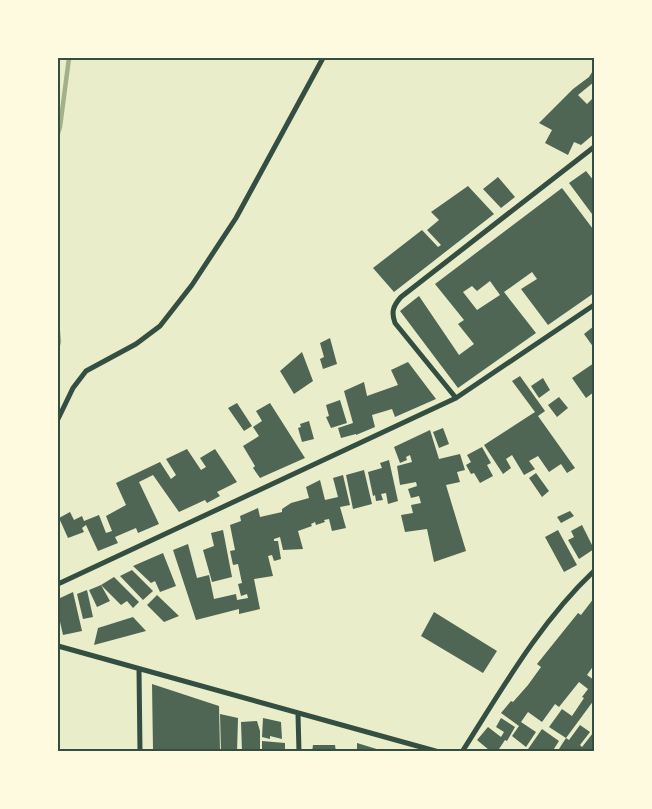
<svg xmlns="http://www.w3.org/2000/svg" width="652" height="809" font-family="'Roboto Serif',serif">
  <style>
    .lines { fill: none; stroke-linecap: round; stroke-linejoin: round }
    .stream { stroke: #a3b18a; stroke-width: 4.5 }
    .building { fill: #4f6655; fill-rule: evenodd }
    .minor { stroke: #344e41; stroke-width: 5 }
    .neatline { fill: none; stroke: #344e41; stroke-width: 2 }
  </style>
  <rect width="100%" height="100%" fill="#e9edc9"/>
  <g class="lines">
    <path class="stream" d="M58,133l2,-6 9,-69
      M58,332l1,10 -1,3"/>
  </g>
  <path class="building" d="M594,69v13l-16,13 9,9 7,-7v37l-13,11 -7,-3 -6,13 -23,-12 7,-13 -13,-7 34,-34 16,-12z
    M586,171l8,10v32l-2,1 -23,-31z
    M498,177l17,20 -14,11 -18,-19z
    M468,186l26,28 -100,78 -21,-24 49,-38 16,17 3,-2 -14,-15 12,-10 -8,-8z
    M562,188l31,41 1,-1v65l-46,32 -27,-36 16,-10 -5,-7 -28,20 32,41 -78,55 -58,-77 19,-15 40,59 15,-11 -16,-20 6,-4 -29,-36zM490,281l10,14 -23,15 -14,-18 9,-6 5,5z
    M594,326v22l-10,-14z
    M330,338l7,26 -14,5 -3,-10 4,-2 -4,-14z
    M302,352l11,29 -19,13 -14,-23z
    M408,362l28,37 -41,18 -3,-8 -20,6 3,12 -19,8v-1l-15,4 -3,-10 15,-5 -9,-32 20,-9 3,14 31,-11 -7,-15z
    M594,363v29l-8,6 -14,-20z
    M520,376l25,35 -7,5 37,52 -8,5 -6,-9 -12,8 -11,-16 -9,5 6,8 -11,6 -12,-20 -6,4 5,9 -8,6 -19,-29 51,-33 -23,-31z
    M543,378l7,12 -11,8 -8,-12z
    M559,397l9,11 -11,9 -9,-12z
    M340,400l7,23 -16,5 -5,-11 3,-1 -3,-11z
    M237,403l15,23 -8,5 -16,-23z
    M270,403l35,55 -45,20 -7,-10 2,-2 -12,-20 16,-10 -6,-9 9,-6 -6,-10z
    M309,421l5,18 -12,3 -4,-14 3,-1 -1,-3z
    M443,428l6,16 -10,4 -6,-16z
    M430,430l9,29 21,-5 5,16 -8,2 3,10 -14,3 20,66 -32,11 -7,-33 -22,3 -4,-17 12,-2 -2,-8 10,-2 -2,-7 -8,2 -3,-9 9,-3 -1,-4 -16,3 -3,-19 15,-4 -2,-7 -4,2 1,3 -7,3 -6,-16z
    M482,447l9,16 -4,2 6,11 -13,7 -6,-10 -3,1 -5,-9 5,-3 -4,-7z
    M187,449l14,21 5,-3 -6,-9 15,-9 22,33 -20,10 3,4 -13,7 -2,-3 -26,12 -26,-37 -14,7 20,42 -21,9 -2,-5 -21,9 3,6 -20,8 -12,-26 -4,3 2,4 -16,6 -9,-20 11,-6 4,8 8,-4 2,5 15,-6 7,18 6,-2 -6,-15 20,-11 -10,-22 44,-21 11,17 5,-4 -10,-16z
    M389,460l9,41 -10,3 -2,-11 -5,1 2,6 -7,1 -1,-6 -2,1 -5,-24 14,-4 -2,-5z
    M364,470l8,34 -19,5 -7,-34z
    M536,473l13,18 -7,6 -13,-19z
    M343,475l7,30 -10,2 6,21 -14,3 -3,-12 -5,1 1,2 -9,3 -1,-3 -4,2 1,2 -14,5 5,18 -20,1 -3,-13 -6,2v2h4l3,18 -7,2 -2,-6 -4,1 5,20 -19,3 6,30 -21,5v-5l-43,11 -23,-70 15,-6 9,34 12,-3 5,24 22,-5 1,6 11,-2 -1,-4 -6,2 -3,-12 4,-1 -4,-19 -5,1 -3,-14 5,-1 -5,-25 11,-4 -1,-5 18,-8 2,9 22,-5v-3l9,-6 18,-5 -3,-11 14,-7 5,20 13,-3 -5,-19z
    M570,511l4,5 -13,7 -4,-6z
    M582,525l12,24 -15,10 -11,-19 6,-3 -3,-6z
    M223,530l9,47 -20,5 -9,-32 11,-4 -3,-13z
    M558,530l19,35 -13,7 -19,-35z
    M163,553l13,33 -16,6 -5,-11 -4,2 -18,-17z
    M132,570l21,21 -10,9 -23,-24z
    M114,577l25,25 -6,6 -6,-7 -6,4 -20,-20z
    M101,585l9,16 -13,6 -8,-17z
    M87,590l6,27 -10,2 -6,-25z
    M73,592l9,39 -19,4 -5,-22v-14z
    M157,595l22,21 -15,6 -17,-17z
    M594,598v67l-7,10 7,5v20l-28,38 -17,-11 13,-18 10,7 12,-18 -2,-1 6,-8 -9,-7 -20,25 -4,-3 -13,18 -14,-10 -7,10 15,10 -10,15 -14,-11 7,-10 -18,-13 10,-12 2,1 15,-17 13,-18 -4,-3 41,-51 3,2z
    M434,612l63,39 -14,22 -62,-37z
    M133,617l13,14 -52,14 4,-17z
    M152,684l67,22 1,44h-67z
    M220,714l18,4 -1,34h-16z
    M263,718l18,4 1,17 -12,-3v3l-8,-2z
    M501,718l14,9 -8,14 -2,-1 -8,12 -6,-3 -2,1 -12,-10 11,-13 13,10 3,-5 -8,-5z
    M257,721l3,10v21h-18l-1,-30z
    M580,725l10,7 -10,13 2,2 11,-14 1,2v17h-37l9,-14 3,2z
    M542,729l17,12 -7,11h-26z
    M262,741l23,2v9h-23z
    M357,743l23,7v2h-23z
    M313,745h22l1,7h-24z"/>
  <g class="lines">
    <path class="minor" d="M456,398l-61,-75c-4,-11 -2,-17 6,-26l193,-150
      M58,419l15,-31 13,-17 50,-27 24,-18 32,-41 44,-67 87,-160
      M58,584l398,-186 138,-93
      M58,646l381,106
      M139,670l1,82
      M298,714l1,38
      M462,752c40,-63 78,-130 132,-181"/>
  </g>
  <rect width="652" height="809" fill="none" stroke="#fefae0" stroke-width="118"/>
  <rect x="59" y="59" width="534" height="691" class="neatline"/>
</svg>
